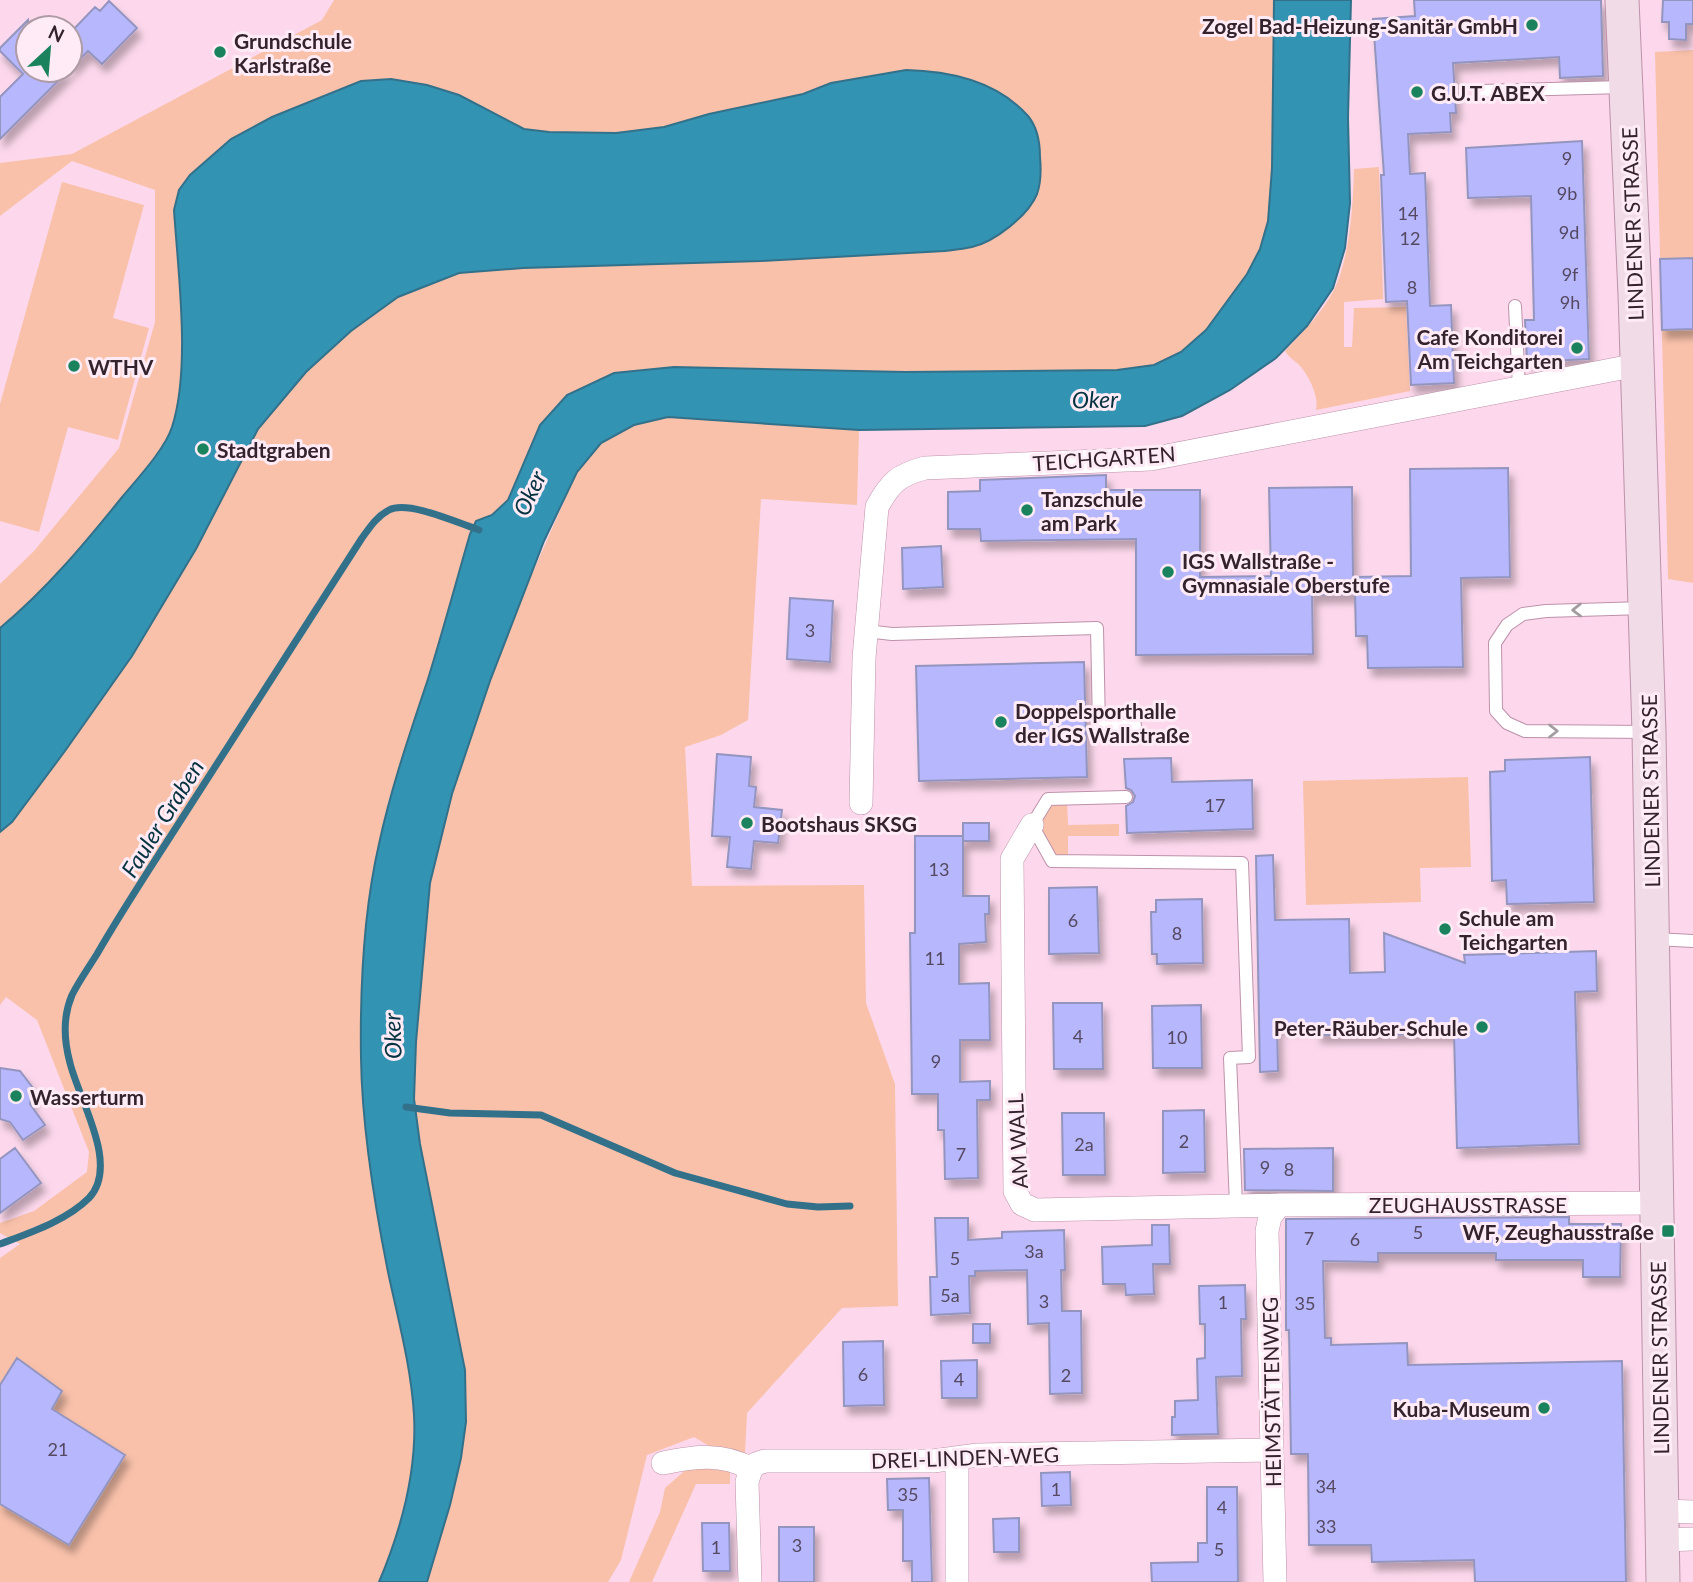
<svg xmlns="http://www.w3.org/2000/svg" width="1693" height="1582" font-family="Lato,sans-serif">
  <style>
    .green { fill: #f9c1aa }
    .water { fill: #3293b3; stroke: #33718b; stroke-width: 2 }
    .lines { fill: none; stroke-linecap: round; stroke-linejoin: round }
    .stream { stroke: #33718b; stroke-width: 7 }
    .building { fill: #b7b7fe; stroke: #9495bf; stroke-width: 2; filter: url(#shadow) }
    .lane-casing { stroke: #bd91aa; stroke-width: 14 }
    .street-casing { stroke: #bd91aa; stroke-width: 24 }
    .secondary-casing { stroke: #bd91aa; stroke-width: 35 }
    .lane { stroke: #fff; stroke-width: 12 }
    .street { stroke: #fff; stroke-width: 23 }
    .secondary { stroke: #f0dbe7; stroke-width: 33 }
    .oneway { stroke: #a49ca0 }
    .poi-dot { fill: #1a835e; stroke: #feebf5; stroke-width: 2.5 }
    .labels { text-anchor: middle; dominant-baseline: central; stroke-width: 6; stroke-linejoin: round; paint-order: stroke }
    .number-label { font-size: 18px; fill: #554861 }
    .poi-label { font-size: 21px; font-weight: bold; fill: #34232d; stroke: #feebf5; text-anchor: start }
    .street-label { font-size: 21px; fill: #34232d; stroke: #feebf5 }
    .water-label { font-size: 23px; font-style: italic; fill: #053240; stroke: #feebf5 }
  </style>
  <defs>
    <filter id="shadow"><feDropShadow dx="4.5" dy="8" stdDeviation="3.5" flood-color="#0004"/></filter>
  </defs>
  <rect width="100%" height="100%" fill="#fdd8ec"/>
  <path class="green" d="M334,0h940l-2,169 -4,52 -8,28 -13,25 -41,56 -25,22 -27,13 -37,5 -212,2 -231,-5 -60,6 -74,52 -32,75 -38,34 -23,84 -59,184 -10,45 -16,134 -1,79 7,92 19,116 21,96 6,52 -2,53 -18,77 -15,36h-379v-324l20,-14 -20,-11v-10l34,-12 53,-39 2,-20 -52,-132 -31,-23 -6,8v-421l34,-33 85,-103 36,-126v-132l-83,-29 -72,55v-53l72,-9 250,-134z
    M1693,50v533l-25,-4 -13,-527z
    M1379,167l4,132 -39,3v45h8l2,-39 52,-1 4,84 -94,19c3,-13 -6,-32 -15,-43 -5,-6 -11,-8 -16,-16 17,-18 36,-37 48,-59 17,-33 20,-86 21,-123z
    M62,182l82,23 -31,113 36,10 -31,112 -50,-13 -29,105 -39,-11v-117z
    M668,417l191,13 -2,75 -96,-6 -13,221 -27,15 -36,12 7,139 172,-1 2,118 29,81 3,222 -56,2 -95,105 -2,40 -34,-6 -17,-10 -47,18 -26,105 -13,22h-181l23,-77 11,-47 5,-36 -1,-52 -45,-226 -6,-45 2,-57 14,-159 22,-89 38,-113 28,-75 59,-134 24,-29 33,-18z
    M1468,777l3,90 -51,1 1,34 -115,3 -3,-124z
    M1067,798l1,27 51,-1v12h-51v25h-16l-20,-36 16,-26z
    M730,1466v18h-34l-44,98h-23l31,-70 5,-24 24,-21z"/>
  <path class="water" d="M1274,0h77l-3,118 2,85 -5,45 -12,40 -26,38 -31,32 -46,32 -48,26 -37,10 -286,4 -191,-13 -34,8 -33,18 -24,29 -33,69 -54,140 -38,113 -22,89 -14,159 -2,57 6,45 45,226 1,52 -5,36 -11,47 -23,77h-48c22,-52 38,-111 35,-167 -3,-49 -16,-96 -26,-143 -14,-70 -26,-143 -27,-214 -1,-67 3,-149 18,-214 12,-56 31,-111 49,-165 15,-48 28,-97 42,-145l6,-13 16,-6 16,-15 32,-75 27,-30 47,-22 60,-6 231,5 212,-2 37,-5 27,-13 25,-22 41,-56 13,-25 8,-28 4,-53z
    M906,70c45,1 91,11 122,46 10,12 12,26 12,41 1,11 1,26 -3,37 -9,22 -43,48 -65,53 -9,2 -19,3 -27,4l-184,10 -238,7 -64,5 -61,24 -47,34 -45,41 -48,57 -62,120 -64,107 -67,95 -53,71 -12,10v-204c47,-39 85,-85 123,-132 15,-18 42,-47 49,-69 19,-58 6,-155 2,-217l5,-20 11,-15 41,-36 41,-22 89,-36 30,-2 36,6 32,10 65,34 25,3 67,1 48,-6 45,-13 94,-20 28,-11z"/>
  <g class="lines">
    <path class="stream" d="M406,1107l44,6 91,2 134,58 112,31 31,3 32,-1
      M0,1244c29,-11 66,-23 89,-46 31,-33 -10,-98 -19,-135 -6,-22 -7,-47 2,-68 7,-14 17,-28 25,-41 23,-40 48,-78 73,-117 64,-100 128,-199 192,-299 8,-11 14,-21 27,-28 19,-10 69,13 90,20"/>
  </g>
  <path class="building" d="M1414,0h187l2,76 -43,2 -1,-21 -106,6 3,50h-6l1,19 -43,2 2,40 15,-1 5,133 21,-1 3,78 -43,2 -4,-84 -21,1 -5,-127h3l-11,-156 42,-3z
    M1663,0h30v24h-7v16l-17,-1v-17h-7z
    M109,1l28,27 -35,36 -14,-13 -18,18v-36l25,-26 5,4z
    M28,20v50h41l-69,69v-42l23,-23 -23,-23v-3z
    M1582,141l7,218 -62,3 -2,-42h9l-3,-124 -63,2 -2,-50z
    M1693,258v71l-31,1 -2,-71z
    M1508,468l2,109 -49,1 2,89 -95,1 -1,-32h-11l-1,-42 -43,1 1,59 -177,1v-116l-155,2 -1,-12h-32v-37l32,-1v-11l126,-5v15h94v87l71,-1 -2,-88 83,-1 1,90 58,-1 -1,-107z
    M941,546l2,41 -40,2 -1,-41z
    M790,598l43,3 -3,61 -43,-3z
    M1084,662l3,115 -168,4 -3,-115z
    M717,754l34,3 -2,29 7,1 -2,20 28,3 -4,33 -24,-2 -3,28 -24,-2 3,-30 -18,-1z
    M1590,757l4,145 -87,2 -1,-24 -14,1 -2,-109 15,-1v-11z
    M1171,758l1,24 80,-2 1,49 -126,4 -1,-27 7,-4 2,-6 -4,-6 -5,-2 -2,-29z
    M963,823h26v18h-26z
    M915,836h48v60h26v18h-4l1,28 -27,2v40l30,-1 1,57h-30v42l30,-1v19h-13l1,78 -33,1 -1,-49h-6v-36h-26l-2,-161h5z
    M1273,855l2,65 74,-1 1,54 35,-1 -1,-39 81,30 -1,-8 132,-4 1,40 -22,1 4,152 -122,4 -3,-114 -137,1v-11l-40,1 1,46 -18,1 -4,-216z
    M1097,887l2,66 -50,1v-66z
    M1202,899l1,64 -46,1v-10h-5l-1,-42h5v-12z
    M1053,1003h49l1,66h-49z
    M1201,1005l1,63h-49l-1,-62z
    M0,1068l20,3 13,17 -3,16 15,21 -22,15 -13,-18 -10,-3z
    M1204,1110l1,62 -42,1v-62z
    M1062,1113h42l1,62h-42z
    M15,1148l26,35 -41,30v-54z
    M1333,1148v43l-88,-1 -1,-41z
    M1569,1217v7h52l-1,53h-37v-17h-87v-7h-118v9l-55,-1 2,77h6v7l76,-2 1,22 214,-4 4,221h-151l-1,-22 -102,2 -1,-17h-62l-1,-91h-17l-2,-124h-3v-111z
    M935,1218h33v22l34,-2v-6l62,-2 1,40h-4l1,41h19l1,82 -32,1 -1,-71 -21,1 -1,-54 -52,1v5h-6l1,37 -39,2 -1,-38h7z
    M1152,1225h17l1,39h-17l1,30 -28,1 -1,-11h-22l-1,-37 50,-2z
    M1245,1285l1,34h-5l1,57 -26,1 2,57 -46,1v-18h3v-16l23,-1 -1,-41 8,-1v-34h-5l-1,-38z
    M973,1324h17v19h-17z
    M883,1341l1,64 -40,1 -1,-64z
    M17,1358l45,33 -10,18 73,46 -56,90 -69,-41v-119z
    M977,1360v38h-35l-1,-37z
    M1070,1472l1,33 -29,1 -1,-33z
    M929,1478l3,104h-20v-21h-9v-51h-15l-1,-31z
    M1207,1487h30l1,95h-86l-1,-19 47,-1v-19h9z
    M1019,1518v34h-25l-1,-33z
    M702,1523h27l1,48h-27z
    M779,1527h35v55h-35z"/>
  <g class="lines">
    <defs>
      <path id="lane" d="M1482,91l141,-4
        M1515,306l4,82
        M1644,608l-98,3 -23,3 -16,11 -12,18 1,68 11,12 18,8 124,1
        M866,631l26,3 205,-6 2,99 36,-2
        M1126,797l-78,2 -16,26 20,36 190,2 7,194 -19,1 6,147
        M1655,939l38,2"/>
      <path id="street" d="M861,803l3,-145 13,-151c13,-24 21,-32 48,-39l226,-9 486,-94
        M1032,825l-20,34 3,332 7,13 13,6 244,-5 379,-2
        M957,1459v123
        M663,1463c31,-6 59,-11 88,6
        M751,1469l5,-5 9,-3h168l45,-6 294,-5
        M1662,1511l31,1
        M1662,1540l31,-1
        M750,1582l-3,-100 4,-13
        M1275,1582l-8,-351 3,-14 9,-12"/>
      <path id="secondary" d="M1622,0l13,295 14,437 14,850"/>
    </defs>
    <use href="#lane" class="lane-casing"/>
    <use href="#street" class="street-casing"/>
    <use href="#secondary" class="secondary-casing"/>
    <use href="#lane" class="lane"/>
    <use href="#street" class="street"/>
    <use href="#secondary" class="secondary"/>
  </g>
  <defs><path id="oneway-chevron" d="M-2-3.5L2.5 0L-2 3.5" fill="none" stroke-width="1.6" stroke-linecap="round" stroke-linejoin="round" transform="scale(1.75)"/></defs>
  <g class="oneway">
    <use href="#oneway-chevron" transform="translate(1577 610) rotate(179)"/>
    <use href="#oneway-chevron" transform="translate(1553 731)"/>
  </g>
  <g class="poi-dot">
    <circle cx="1532" cy="25" r="7"/>
    <circle cx="220" cy="52" r="7"/>
    <circle cx="1417" cy="92" r="7"/>
    <circle cx="1577" cy="348" r="7"/>
    <circle cx="74" cy="366" r="7"/>
    <circle cx="203" cy="449" r="7"/>
    <circle cx="1027" cy="510" r="7"/>
    <circle cx="1168" cy="572" r="7"/>
    <circle cx="1001" cy="722" r="7"/>
    <circle cx="747" cy="823" r="7"/>
    <circle cx="1445" cy="929" r="7"/>
    <circle cx="1482" cy="1027" r="7"/>
    <circle cx="16" cy="1096" r="7"/>
    <rect x="1661" y="1224" width="14" height="14" rx="3.5"/>
    <circle cx="1544" cy="1408" r="7"/>
  </g>
  <g class="labels">
    <g class="number-label">
      <text x="1567" y="158">9</text>
      <text x="1567" y="193">9b</text>
      <text x="1408" y="213">14</text>
      <text x="1569" y="232">9d</text>
      <text x="1410" y="238">12</text>
      <text x="1570" y="274">9f</text>
      <text x="1412" y="287">8</text>
      <text x="1570" y="302">9h</text>
      <text x="810" y="630">3</text>
      <text x="1215" y="805">17</text>
      <text x="939" y="869">13</text>
      <text x="1073" y="920">6</text>
      <text x="1177" y="933">8</text>
      <text x="935" y="958">11</text>
      <text x="1078" y="1036">4</text>
      <text x="1177" y="1037">10</text>
      <text x="936" y="1061">9</text>
      <text x="1184" y="1141">2</text>
      <text x="1084" y="1144">2a</text>
      <text x="961" y="1154">7</text>
      <text x="1265" y="1167">9</text>
      <text x="1289" y="1169">8</text>
      <text x="1418" y="1232">5</text>
      <text x="1309" y="1238">7</text>
      <text x="1355" y="1239">6</text>
      <text x="1034" y="1251">3a</text>
      <text x="955" y="1258">5</text>
      <text x="950" y="1295">5a</text>
      <text x="1044" y="1301">3</text>
      <text x="1223" y="1302">1</text>
      <text x="1305" y="1303">35</text>
      <text x="863" y="1374">6</text>
      <text x="1066" y="1375">2</text>
      <text x="959" y="1379">4</text>
      <text x="58" y="1449">21</text>
      <text x="1326" y="1486">34</text>
      <text x="1056" y="1489">1</text>
      <text x="908" y="1494">35</text>
      <text x="1222" y="1507">4</text>
      <text x="1326" y="1526">33</text>
      <text x="797" y="1545">3</text>
      <text x="716" y="1547">1</text>
      <text x="1219" y="1549">5</text>
    </g>
    <g class="poi-label">
      <text x="1518" y="25" text-anchor="end">Zogel Bad-Heizung-Sanitär GmbH</text>
      <text x="234" y="40">Grundschule<tspan x="234" dy="24">Karlstraße</tspan></text>
      <text x="1431" y="92">G.U.T. ABEX</text>
      <text x="1563" y="336" text-anchor="end">Cafe Konditorei<tspan x="1563" dy="24">Am Teichgarten</tspan></text>
      <text x="88" y="366">WTHV</text>
      <text x="217" y="449">Stadtgraben</text>
      <text x="1041" y="498">Tanzschule<tspan x="1041" dy="24">am Park</tspan></text>
      <text x="1182" y="560">IGS Wallstraße -<tspan x="1182" dy="24">Gymnasiale Oberstufe</tspan></text>
      <text x="1015" y="710">Doppelsporthalle<tspan x="1015" dy="24">der IGS Wallstraße</tspan></text>
      <text x="761" y="823">Bootshaus SKSG</text>
      <text x="1459" y="917">Schule am<tspan x="1459" dy="24">Teichgarten</tspan></text>
      <text x="1468" y="1027" text-anchor="end">Peter-Räuber-Schule</text>
      <text x="30" y="1096">Wasserturm</text>
      <text x="1654" y="1231" text-anchor="end">WF, Zeughausstraße</text>
      <text x="1530" y="1408" text-anchor="end">Kuba-Museum</text>
    </g>
    <g class="street-label">
      <text transform="translate(1632 224) rotate(-92)">LINDENER STRASSE</text>
      <text transform="translate(1104 458) rotate(-4)">TEICHGARTEN</text>
      <text transform="translate(1650 791) rotate(-91)">LINDENER STRASSE</text>
      <text transform="translate(1017 1141) rotate(-93)">AM WALL</text>
      <text x="1468" y="1204">ZEUGHAUSSTRASSE</text>
      <text transform="translate(1659 1358) rotate(-91)">LINDENER STRASSE</text>
      <text transform="translate(1271 1392) rotate(-91)">HEIMSTÄTTENWEG</text>
      <text transform="translate(965 1457) rotate(-2)">DREI-LINDEN-WEG</text>
    </g>
    <g class="water-label">
      <text transform="translate(1095 399) rotate(-1)">Oker</text>
      <text transform="translate(529 493) rotate(-65)">Oker</text>
      <text transform="translate(162 818) rotate(-58)">Fauler Graben</text>
      <text transform="translate(392 1036) rotate(-92)">Oker</text>
    </g>
  </g>
  <g transform="translate(49 49) rotate(26)"><circle r="33" fill="#feebf5" stroke="#ad9ba5" stroke-width="2"/>
  <path d="M0-5L12 26L0 18L-12 26Z" fill="#1a835e"/>
  <text y="-10" font-size="19" font-weight="bold" text-anchor="middle" fill="#34232d">N</text>
  </g>
</svg>
